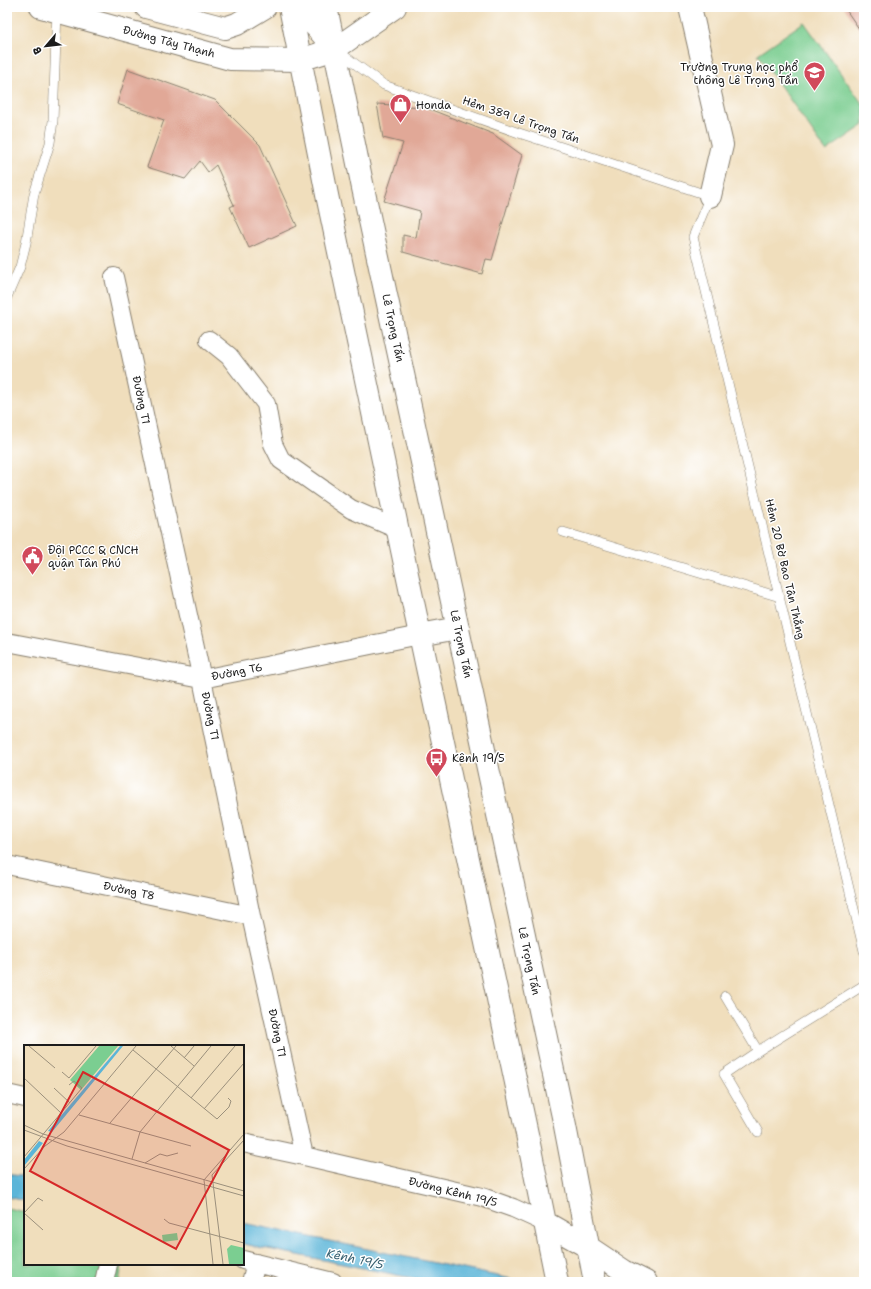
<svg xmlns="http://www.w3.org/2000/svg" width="871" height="1289" font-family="'Shantell Sans',sans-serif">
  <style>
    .green { fill: #7bce91; stroke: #4c7556 }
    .water { fill: #5bb5d8; stroke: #3c687a }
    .building { fill: #e1a897 }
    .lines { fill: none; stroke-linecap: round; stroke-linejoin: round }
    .lane-casing { stroke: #867d6c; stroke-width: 10 }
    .street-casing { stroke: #867d6c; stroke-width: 20 }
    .secondary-casing { stroke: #867d6c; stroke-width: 24 }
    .lane { stroke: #fff; stroke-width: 9 }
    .street { stroke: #fff; stroke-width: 18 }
    .secondary { stroke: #fff; stroke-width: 22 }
    .labels { text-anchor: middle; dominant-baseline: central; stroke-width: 3; stroke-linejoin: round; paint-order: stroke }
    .street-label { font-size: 11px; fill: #1c1c1c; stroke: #fff }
    .poi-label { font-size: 11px; fill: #1c1c1c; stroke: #fff; text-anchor: start }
    .water-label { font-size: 12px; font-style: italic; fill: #386171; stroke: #fff }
    .inset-road { fill: none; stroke: #9b907c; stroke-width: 1 }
    .view { fill: #d62828; fill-opacity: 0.15; stroke: #d62828; stroke-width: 2 }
    .inset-edge { fill: none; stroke: #1c1c1c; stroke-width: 2 }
  </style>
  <rect width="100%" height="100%" fill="#fff"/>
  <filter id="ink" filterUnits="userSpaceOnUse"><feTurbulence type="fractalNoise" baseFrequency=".025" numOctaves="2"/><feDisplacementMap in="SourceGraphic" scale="8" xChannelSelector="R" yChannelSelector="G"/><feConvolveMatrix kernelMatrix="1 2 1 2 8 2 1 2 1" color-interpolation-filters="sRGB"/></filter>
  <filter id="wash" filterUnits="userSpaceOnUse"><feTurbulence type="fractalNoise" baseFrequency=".012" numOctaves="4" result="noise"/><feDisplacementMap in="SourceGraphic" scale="16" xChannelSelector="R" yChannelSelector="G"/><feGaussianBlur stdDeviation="0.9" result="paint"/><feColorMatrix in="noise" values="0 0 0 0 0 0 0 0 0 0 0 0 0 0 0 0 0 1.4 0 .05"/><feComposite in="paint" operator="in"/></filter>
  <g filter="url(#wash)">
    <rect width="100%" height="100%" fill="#f0debc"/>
    <path class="green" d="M804,22l60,84v19l-38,26 -68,-97z
      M7,1208l18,4v52h97l-3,18h-112z"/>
    <path class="water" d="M7,1174l18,3v24l-18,-4z
      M243,1223l283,59h-94l-189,-38z"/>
    <g id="blocks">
      <path class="building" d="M844,7h20v29z
        M128,69l87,31 45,45 37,81 -48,22 -19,-41 4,-2 -18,-40 -8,7 -8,-11 -15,18 -38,-12 17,-47 -47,-16z
        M377,104l47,3 69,27 29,21 -30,105 -6,-1 -4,15 -79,-22v-17l13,3 4,-27 -36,-10 19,-58 -20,-5z"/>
    </g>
  </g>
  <g filter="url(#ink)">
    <use href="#blocks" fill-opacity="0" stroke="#867d6c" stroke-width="1"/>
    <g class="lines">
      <defs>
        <path id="lane" d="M339,52l45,33 135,48 191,63 -17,41 171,714
          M7,297l13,-30 6,-24 8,-49 16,-51 3,-22 4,-110
          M563,532l217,65
          M725,996l33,55 106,-66
          M758,1051l-34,23 34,58"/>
        <path id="street" d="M114,277l88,402 49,237 53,240
          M209,340l20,16 37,48 7,40 8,16 70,49 46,20
          M7,642l195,37 218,-44
          M7,865l244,51
          M7,1094l18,4
          M243,1143l61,13 178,41 31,11 31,14
          M243,1260l90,22
          M104,1282l4,-18
          M251,1282l5,-19"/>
        <path id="secondary" d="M41,7l189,52 70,1 35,-11 60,-42
          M146,7l79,21 12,-4 28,-17
          M290,7l37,188 83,393 117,546 30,148
          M299,7l35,41
          M326,7l37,181 202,938 30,156
          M690,7l32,138 -12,51
          M420,635l38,-7
          M544,1222l44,25 36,24 22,11"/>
      </defs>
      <use href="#lane" class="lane-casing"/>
      <use href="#street" class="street-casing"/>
      <use href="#secondary" class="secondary-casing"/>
      <use href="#lane" class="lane"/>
      <use href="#street" class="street"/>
      <use href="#secondary" class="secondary"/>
    </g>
  </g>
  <defs>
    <symbol id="school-pin" viewBox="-11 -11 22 30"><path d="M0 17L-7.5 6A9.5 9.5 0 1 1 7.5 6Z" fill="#d1495b" stroke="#fff"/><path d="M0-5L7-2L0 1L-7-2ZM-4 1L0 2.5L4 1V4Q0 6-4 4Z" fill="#fff"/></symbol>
    <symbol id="shop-pin" viewBox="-11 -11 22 30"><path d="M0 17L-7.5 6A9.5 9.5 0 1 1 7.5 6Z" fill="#d1495b" stroke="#fff"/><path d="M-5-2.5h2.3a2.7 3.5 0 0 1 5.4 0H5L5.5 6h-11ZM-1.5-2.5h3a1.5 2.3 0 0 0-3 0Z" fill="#fff"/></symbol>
    <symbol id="civic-pin" viewBox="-11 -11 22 30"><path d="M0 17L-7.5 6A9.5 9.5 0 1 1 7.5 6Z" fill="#d1495b" stroke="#fff"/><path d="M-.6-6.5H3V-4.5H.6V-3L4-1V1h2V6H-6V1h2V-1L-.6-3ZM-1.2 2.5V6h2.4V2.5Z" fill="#fff"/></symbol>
    <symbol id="bus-pin" viewBox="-11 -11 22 30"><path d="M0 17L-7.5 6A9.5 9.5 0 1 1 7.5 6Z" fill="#d1495b" stroke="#fff"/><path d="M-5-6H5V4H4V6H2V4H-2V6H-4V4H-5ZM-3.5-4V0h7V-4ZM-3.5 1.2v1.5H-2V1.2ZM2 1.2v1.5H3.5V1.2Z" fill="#fff"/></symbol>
  </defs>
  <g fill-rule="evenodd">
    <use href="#school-pin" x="802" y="60" width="25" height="34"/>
    <use href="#shop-pin" x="388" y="92" width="25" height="34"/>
    <use href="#civic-pin" x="20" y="544" width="25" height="34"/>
    <use href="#bus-pin" x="424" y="746" width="25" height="34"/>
  </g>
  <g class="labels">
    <g class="street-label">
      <text transform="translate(169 42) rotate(15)">Đường Tây Thạnh</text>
      <text transform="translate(521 120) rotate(19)">Hẻm 389 Lê Trọng Tấn</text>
      <text transform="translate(393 328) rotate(78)">Lê Trọng Tấn</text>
      <text transform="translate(141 400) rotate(78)">Đường T1</text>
      <text transform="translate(785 569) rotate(77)">Hẻm 20 Bờ Bao Tân Thắng</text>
      <text transform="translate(461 644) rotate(78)">Lê Trọng Tấn</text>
      <text transform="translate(237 672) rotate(-11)">Đường T6</text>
      <text transform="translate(210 716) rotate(78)">Đường T1</text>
      <text transform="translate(129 891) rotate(12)">Đường T8</text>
      <text transform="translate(529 961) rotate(78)">Lê Trọng Tấn</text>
      <text transform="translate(277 1033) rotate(78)">Đường T1</text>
      <text transform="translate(453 1192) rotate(14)">Đường Kênh 19/5</text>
    </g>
    <g class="poi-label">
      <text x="798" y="67" text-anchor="end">Trường Trung học phổ<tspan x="798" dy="13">thông Lê Trọng Tấn</tspan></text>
      <text x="416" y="105">Honda</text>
      <text x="48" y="550">Đội PCCC &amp; CNCH<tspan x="48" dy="13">quận Tân Phú</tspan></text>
      <text x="452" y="758">Kênh 19/5</text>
    </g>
    <g class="water-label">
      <text transform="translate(355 1259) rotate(12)">Kênh 19/5</text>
    </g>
  </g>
  <g transform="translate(24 1045)">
    <rect width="220" height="220" fill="#f0debc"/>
    <path d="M75,1h19l-37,44 -11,-10zM153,188l1,7 -15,2 -1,-7zM207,200l13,3v16h-15l-2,-15z" fill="#7bce91"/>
    <path d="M96,1h3l-71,86 -4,-1zM15,96l4,2 -19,23v-6z" fill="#5bb5d8"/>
    <path class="inset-road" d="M5,1l26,22M147,1l23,20M109,5l84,69 12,-12 2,-6 -3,-3M160,13l10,-12M38,27l7,6 27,-32M0,33l37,35M30,43l16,15M167,53l44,-52M180,64l40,-46M55,70l112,31M86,78l66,-77M0,80l19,9 201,57M0,85l43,16 177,50M0,112l58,-69 -8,-7 -5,4M108,114l8,-27 71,-86M121,118l15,-9 7,2 11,-3M0,124l21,-23 19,-14 72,-86M0,168l14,-15 5,3M0,168l19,17M140,174l5,4 75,20M189,219l-9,-84 40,-46M199,219l-11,-89 32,-35"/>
    <path class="view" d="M59,27l146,78 -53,99 -146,-78z"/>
    <rect width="220" height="220" class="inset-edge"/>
  </g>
  <rect width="871" height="1289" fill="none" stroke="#fff" stroke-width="24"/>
  <g transform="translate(46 46) rotate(242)" stroke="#ffffff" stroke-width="3" paint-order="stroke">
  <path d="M0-3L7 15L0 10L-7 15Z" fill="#1c1c1c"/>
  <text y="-6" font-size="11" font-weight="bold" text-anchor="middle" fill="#1c1c1c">B</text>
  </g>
</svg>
